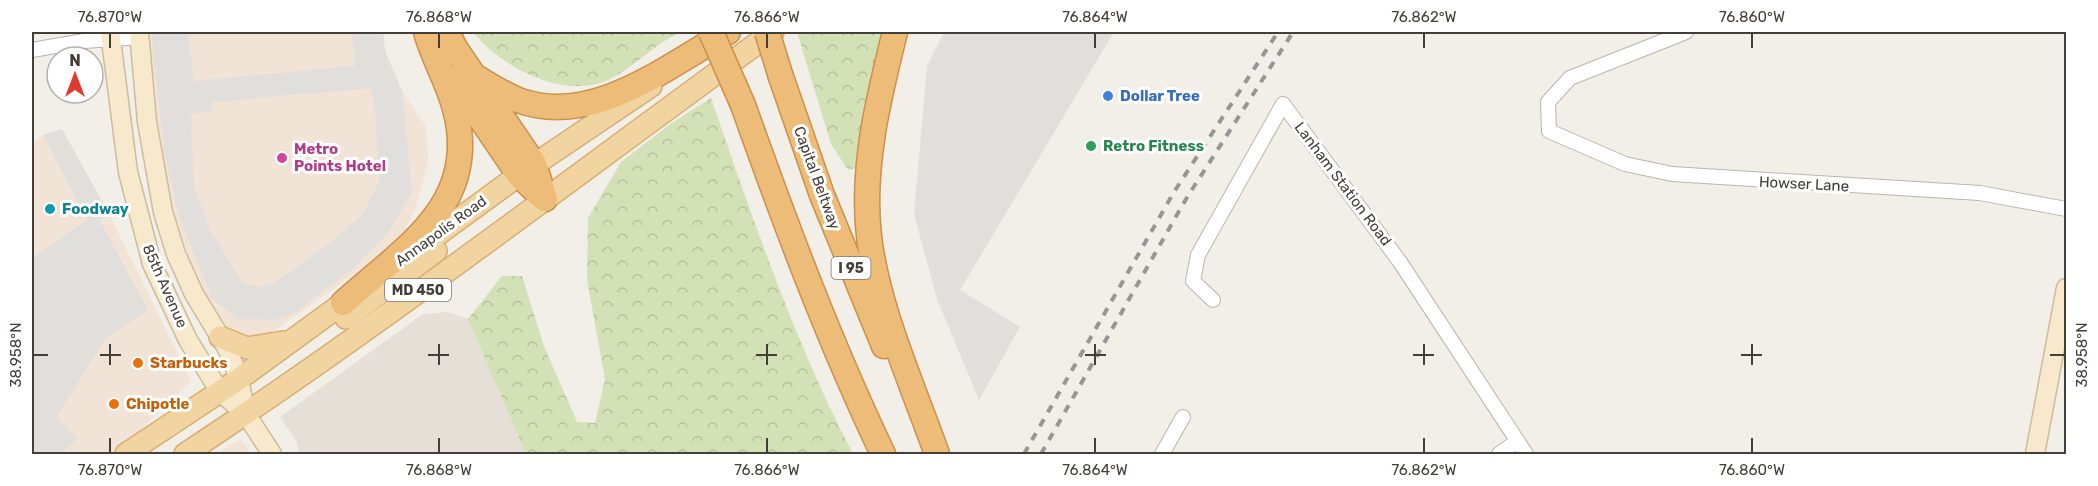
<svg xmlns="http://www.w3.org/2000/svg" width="2098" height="486" font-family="Rubik,sans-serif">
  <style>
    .residential { fill: #e5dfd7 }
    .commercial { fill: #f1e3d6 }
    .forest { fill: url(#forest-crowns) }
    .parking { fill: #e1dfdc; fill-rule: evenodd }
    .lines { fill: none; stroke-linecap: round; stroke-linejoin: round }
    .street-casing { stroke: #bcb5ac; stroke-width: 16 }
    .secondary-casing { stroke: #ccbc9d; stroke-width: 21 }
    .primary-casing { stroke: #d5af73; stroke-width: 24 }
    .highway-casing { stroke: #cb9049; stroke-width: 27 }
    .street { stroke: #fff; stroke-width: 14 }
    .secondary { stroke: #f8e9cc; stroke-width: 18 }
    .primary { stroke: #f2d4a1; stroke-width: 21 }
    .highway { stroke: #edbc78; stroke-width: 24 }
    .rail { stroke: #969696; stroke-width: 4; stroke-dasharray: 8 8; stroke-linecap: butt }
    .highway-bridge-casing { stroke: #cb9049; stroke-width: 27; stroke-linecap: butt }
    .highway-bridge { stroke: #edbc78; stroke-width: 24 }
    .ticks { fill: none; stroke: #443e38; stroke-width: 2 }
    .shop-dot { fill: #3f7fe0; stroke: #fff; stroke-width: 2 }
    .leisure-dot { fill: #2e9e5b; stroke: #fff; stroke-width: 2 }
    .hotel-dot { fill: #d1479c; stroke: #fff; stroke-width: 2 }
    .culture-dot { fill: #0f9aa8; stroke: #fff; stroke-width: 2 }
    .food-dot { fill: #e8710a; stroke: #fff; stroke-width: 2 }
    .labels { text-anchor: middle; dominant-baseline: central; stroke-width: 6; stroke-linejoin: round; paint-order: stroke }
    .shield { fill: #fff; stroke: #7c7874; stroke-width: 1.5 }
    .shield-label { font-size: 14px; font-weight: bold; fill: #443e38 }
    .shop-label { font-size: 15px; font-weight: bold; fill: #366cbe; stroke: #fff; text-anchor: start }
    .leisure-label { font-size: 15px; font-weight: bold; fill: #27864d; stroke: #fff; text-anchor: start }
    .hotel-label { font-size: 15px; font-weight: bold; fill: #b23c85; stroke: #fff; text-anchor: start }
    .street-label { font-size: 15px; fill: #443e38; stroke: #fff }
    .culture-label { font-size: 15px; font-weight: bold; fill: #0d838f; stroke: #fff; text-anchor: start }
    .food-label { font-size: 15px; font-weight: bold; fill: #c56008; stroke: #fff; text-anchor: start }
    .neatline { fill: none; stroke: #443e38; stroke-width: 2 }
    .ticks-label { font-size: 15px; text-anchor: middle; fill: #443e38 }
  </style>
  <defs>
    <pattern id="forest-crowns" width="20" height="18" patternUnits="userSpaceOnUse" patternTransform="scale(1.5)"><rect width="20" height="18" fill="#d2e1b6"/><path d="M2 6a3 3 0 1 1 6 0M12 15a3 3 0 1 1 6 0" fill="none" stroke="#b6c29d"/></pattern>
  </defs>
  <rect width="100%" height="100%" fill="#f2eee8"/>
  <path class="residential" d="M448,312l20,7 58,135h-227l-2,-12 -17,-25 143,-103z"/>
  <path class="commercial" d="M149,32h234l2,19 17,40 24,36 2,34 -13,49 -16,32 -143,102 -26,-5 -29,-48 -36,-100 -8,-40z
    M62,129l47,85 82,167 -66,64 -14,9h-79v-310l11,-9z
    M241,439l11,15h-37z"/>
  <path class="forest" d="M473,32h208c-27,12 -46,35 -73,48 -45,20 -107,-13 -135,-48z
    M797,32h92l-29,135 -12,3 -17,-26z
    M711,98c42,121 83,243 142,356h-327l-58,-135 34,-43h20l22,70 33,76 18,1 10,-44 -18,-99 1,-62 33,-56 51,-39z"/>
  <path class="parking" d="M151,32h37l6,49 161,-15 -3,-34h31l2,19 17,40 10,102 -25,41 -32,33 -61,46 -20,7 -37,-1 -25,-21 -33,-82 -15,-64zM371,88l5,32 3,62 -16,32 -33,29 -56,40 -17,4 -15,-5 -32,-52 -16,-44 -3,-72 21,-4v-8z
    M944,32h170l-154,258 60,37 -41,73 -42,-101 -23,-85 13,-148z
    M62,129l47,85 -9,7 48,89 -43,29 -49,79 22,20 -17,16h-29v-196l55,-38 -44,-85z"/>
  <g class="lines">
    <defs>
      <path id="street" d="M1686,32l-116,46 -22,24 1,29 76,33 47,10 308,19 86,16
        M32,50l52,-9 56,-4
        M1213,300l-20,-19 5,-26 85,-151 117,158 126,192
        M1162,454l21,-37
        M1499,454l17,-12"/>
      <path id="secondary" d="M110,32l18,140 24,92 36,76 32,52 26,22 26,40
        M139,32l8,90 16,90 13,42 18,40 34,56 11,29 7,35
        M2035,454l31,-166"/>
      <path id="primary" d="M411,254l108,-79 132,-89
        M346,318l90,-67
        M220,337l27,11 36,-6
        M126,454l113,-75 118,-86
        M185,454c202,-133 393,-281 588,-422"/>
      <path id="highway" d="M447,32l8,16 79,116 11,35
        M895,32c-16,64 -34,136 -26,204 8,71 44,150 68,218
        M474,76c14,8 29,18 44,24 74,28 149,-34 210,-68
        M781,77l41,118 62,151
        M453,78l66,97 24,23
        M743,105c42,118 86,236 140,349
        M343,303c61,-55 138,-99 112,-194 -7,-27 -22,-51 -29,-77"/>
    </defs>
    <use href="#street" class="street-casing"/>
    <use href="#secondary" class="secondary-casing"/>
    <use href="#primary" class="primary-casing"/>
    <use href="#highway" class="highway-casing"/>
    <use href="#street" class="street"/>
    <use href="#secondary" class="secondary"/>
    <use href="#primary" class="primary"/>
    <use href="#highway" class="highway"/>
    <path class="rail" d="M1024,454l150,-262 104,-160
      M1041,454l145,-255 107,-167"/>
    <defs>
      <path id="highway-bridge" d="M711,32l32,73
        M767,32l14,45"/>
    </defs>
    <use href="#highway-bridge" class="highway-bridge-casing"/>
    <use href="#highway-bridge" class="highway-bridge"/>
  </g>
  <path class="ticks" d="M110,33v15M439,33v15M767,33v15M1095,33v15M1424,33v15M1752,33v15M110,344v21M439,344v21M767,344v21M1095,344v21M1424,344v21M1752,344v21M33,355h15M100,355h21M428,355h21M756,355h21M1085,355h21M1413,355h21M1741,355h21M2050,355h15M110,438v15M439,438v15M767,438v15M1095,438v15M1424,438v15M1752,438v15"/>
  <circle class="shop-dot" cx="1108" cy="96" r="6"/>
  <circle class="leisure-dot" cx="1091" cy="146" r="6"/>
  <circle class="hotel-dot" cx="282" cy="158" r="6"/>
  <circle class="culture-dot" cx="50" cy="209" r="6"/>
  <g class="food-dot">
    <circle cx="138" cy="363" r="6"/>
    <circle cx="114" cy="404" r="6"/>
  </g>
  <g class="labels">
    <g class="shield">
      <rect x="831.5" y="257" width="39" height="22" rx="4.5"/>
      <rect x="385" y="279" width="66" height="22" rx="4.5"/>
    </g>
    <g class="shield-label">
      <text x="851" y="268">I 95</text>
      <text x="418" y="290">MD 450</text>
    </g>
    <g class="shop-label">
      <text x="1120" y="96">Dollar Tree</text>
    </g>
    <g class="leisure-label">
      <text x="1103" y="146">Retro Fitness</text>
    </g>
    <g class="hotel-label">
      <text x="294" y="149">Metro<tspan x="294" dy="17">Points Hotel</tspan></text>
    </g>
    <g class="street-label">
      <text transform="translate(817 178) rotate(70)">Capital Beltway</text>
      <text transform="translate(1343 184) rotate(53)">Lanham Station Road</text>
      <text transform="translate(1804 184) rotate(3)">Howser Lane</text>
      <text transform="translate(441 231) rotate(-36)">Annapolis Road</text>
      <text transform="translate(165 286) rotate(66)">85th Avenue</text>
    </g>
    <g class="culture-label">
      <text x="62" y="209">Foodway</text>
    </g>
    <g class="food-label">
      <text x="150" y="363">Starbucks</text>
      <text x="126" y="404">Chipotle</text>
    </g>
  </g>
  <rect width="2098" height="486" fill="none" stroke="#ffffff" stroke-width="66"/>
  <g transform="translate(75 75)"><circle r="28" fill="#ffffff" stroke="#b4b2af" stroke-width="1.5"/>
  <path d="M0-4.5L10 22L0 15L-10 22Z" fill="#e03b31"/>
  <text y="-9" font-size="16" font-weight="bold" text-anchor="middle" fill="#443e38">N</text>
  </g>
  <rect x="33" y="33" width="2032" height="420" class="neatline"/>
  <g class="ticks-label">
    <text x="110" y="22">76.870°W</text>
    <text x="439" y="22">76.868°W</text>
    <text x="767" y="22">76.866°W</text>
    <text x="1095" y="22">76.864°W</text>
    <text x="1424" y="22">76.862°W</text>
    <text x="1752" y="22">76.860°W</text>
    <text transform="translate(16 355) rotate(-90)" y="5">38.958°N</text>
    <text transform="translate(2082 355) rotate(-90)" y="5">38.958°N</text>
    <text x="110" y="475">76.870°W</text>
    <text x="439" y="475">76.868°W</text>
    <text x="767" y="475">76.866°W</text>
    <text x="1095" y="475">76.864°W</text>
    <text x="1424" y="475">76.862°W</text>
    <text x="1752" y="475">76.860°W</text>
  </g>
</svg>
